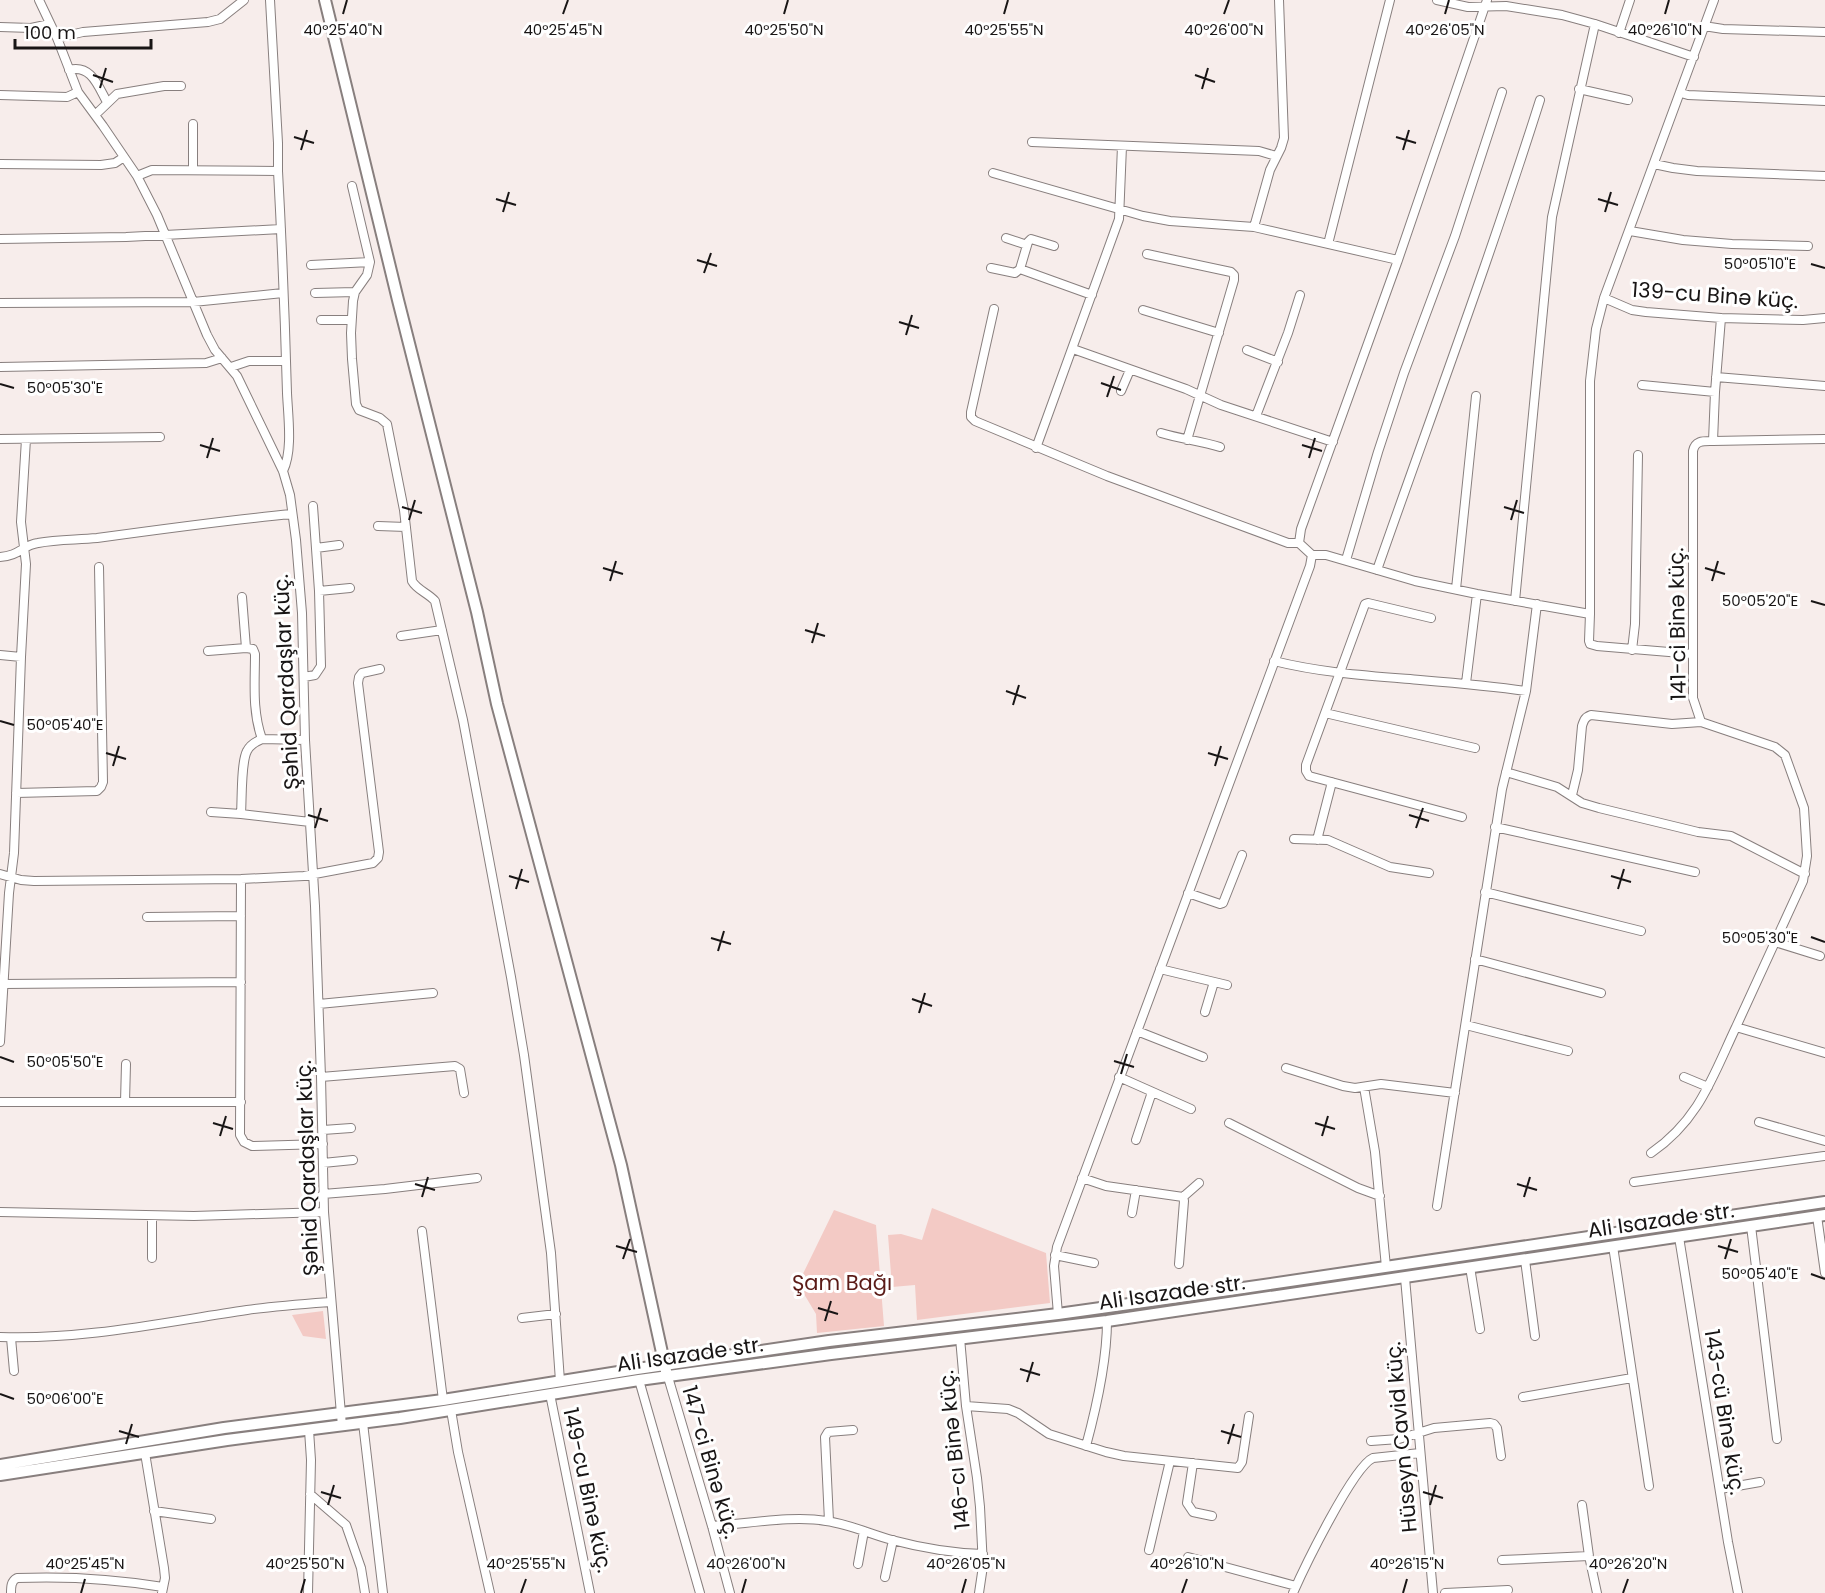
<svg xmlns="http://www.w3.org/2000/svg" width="1825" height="1593" font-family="Poppins,sans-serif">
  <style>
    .green { fill: #f3cac5 }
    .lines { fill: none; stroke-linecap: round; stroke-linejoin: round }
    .street-casing { stroke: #887f7e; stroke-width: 10 }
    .secondary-casing { stroke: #887f7e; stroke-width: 14 }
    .street { stroke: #fff; stroke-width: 8 }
    .secondary { stroke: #fff; stroke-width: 10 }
    .ticks { fill: none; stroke: #181515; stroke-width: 2 }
    .labels { text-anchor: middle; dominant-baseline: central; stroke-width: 6; stroke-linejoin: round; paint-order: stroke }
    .street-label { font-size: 21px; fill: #181515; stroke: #fff }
    .park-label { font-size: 21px; fill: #5b1b17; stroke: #fff }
    .ticks-label { font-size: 15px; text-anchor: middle; fill: #181515; stroke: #fff; stroke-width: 6; stroke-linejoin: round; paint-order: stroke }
  </style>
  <rect width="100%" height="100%" fill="#f7edeb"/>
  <path class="green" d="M932,1208l114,45 4,50 -133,17 -2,-35 -23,2 -4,-52 13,-1 21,6z
    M834,1210l42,15 8,101 -67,7 -1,-19 -18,-30z
    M323,1311l3,28 -23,-3 -11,-21z"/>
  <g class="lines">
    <defs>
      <path id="street" d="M39,0l18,38 21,54 25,34 34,50 20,39 50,120 8,15 22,26 46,95 7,24 6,45 6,73 3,127 10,166 6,171 3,135 18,214
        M270,0l8,143v28c4,74 7,148 9,222 1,23 6,58 -4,78
        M1437,0l31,7 38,-1 56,9 33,9 99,33
        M1704,26l19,3 102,3
        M0,27l31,1 19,-4
        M1619,33l11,-33
        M57,38l26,-6 125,-10 12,-3 24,-19
        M69,70c22,-6 29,16 38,32
        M1579,89l49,11
        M1681,93l7,2 137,6
        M0,95l67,2 11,-5
        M95,115l22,-21 47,-8h17
        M193,124v46
        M1032,142l227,9 17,5
        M0,164l101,1 14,-2 9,-6
        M1654,164l19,4 24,3 128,5
        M993,173l150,43 27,5 84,6 144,33
        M137,176l15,-6 126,1
        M352,186l18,76 -3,13 -12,17 -2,9 -2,32 1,26 4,45 3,6 21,8 7,6 17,86 8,71c5,9 16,12 23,20l28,119 48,257 13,78 27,198 9,128
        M1254,227l16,-57 11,-22 3,-10 -5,-138
        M1630,231l53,9 49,4 76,2
        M1006,238l21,7
        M0,239l126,-2 155,-8
        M1328,244l62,-244
        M1054,246l-23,-7 -3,3 -8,27 72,26
        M1147,254l84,18 3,3v5l-47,160
        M311,265l59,-3
        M991,268l24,5 5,-4
        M315,293l40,-1
        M1604,298l28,12 14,2 75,6 82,2 22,-2
        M0,303l193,-1 90,-9
        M994,309l-23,103v5l4,4 132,55 181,67h11
        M1143,310l76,23
        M1721,318l-6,74 -2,49c-9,0 -18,-1 -20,10v247l8,24 74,25 10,8 19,53 3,48 -4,25 -67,146 89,26
        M321,320h30
        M1073,349l113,40 35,16 112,37
        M1247,350l31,12
        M0,367l206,-4 16,-5
        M231,367l18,-6h37
        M1716,377l109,9
        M1642,385l73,7
        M1121,391l9,-21
        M1256,416l32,-83 12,-38
        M1161,433c20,6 40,8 59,14
        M0,439l160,-2
        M1713,441l112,-2
        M1036,448l83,-229 3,-73
        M378,526l28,1
        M316,548l23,-3
        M1312,555h14l89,26 62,13 113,20
        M0,557c19,-1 23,-12 38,-14 19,-4 39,-3 59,-5 65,-9 130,-18 195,-24
        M1346,560l32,-108 26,-79 51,-137 47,-144
        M1377,570c55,-157 113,-312 163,-470
        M1456,589l20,-193
        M319,591l31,-3
        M242,597l4,51 7,1 2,5c0,29 -3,57 7,85l43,1
        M1515,601l37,-384 43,-193
        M1431,618l-63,-15 -3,1 -59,161v6l3,5 153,41
        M401,636l41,-6
        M1632,650l3,-26 3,-169
        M208,651l38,-3
        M1693,654l-96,-8 -7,-2 -1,-3 1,-27v-233l6,-52 8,-31 110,-298
        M0,655l21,2
        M1274,661c48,12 97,15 146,19 36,3 71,6 106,11
        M304,677l11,-2 6,-9 -2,-75 -6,-85
        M1466,683l11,-89
        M1325,713l150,35
        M1506,772l51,15 25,16 17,5 99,24 33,4 74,38
        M16,793l81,-2 4,-4 2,-5 -4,-215
        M1572,795l6,-25 4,-44c2,-6 3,-9 9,-11l81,9 29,-2
        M211,812l30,2 69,8
        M241,814c1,-15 0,-52 6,-63 3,-6 10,-10 15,-12
        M1495,827l200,45
        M1294,839l34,1 62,27 39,6
        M1317,840l15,-58
        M0,874l21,6 13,1 207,-2 63,-3 69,-13 5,-5 1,-6 -21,-169 1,-6 3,-4 18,-4
        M241,879l-1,256 4,7 8,4 71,-2
        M1485,892l156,39
        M1188,893l32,11 3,-1 19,-48
        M147,917l94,-1
        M1775,942l45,14
        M1475,959l126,34
        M1160,969l67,16
        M4,984l237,-2
        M319,1004l114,-11
        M1205,1012l9,-30
        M1466,1025l102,26
        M1137,1031l66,26
        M0,1042l9,-149 5,-40 7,-196 5,-93 -5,-42 5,-83
        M1286,1068l57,18 12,2 26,-4 74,9
        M321,1077l134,-11 5,3 4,24
        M1119,1077l72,32
        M1684,1077l24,10
        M1364,1087l11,65 11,115
        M0,1102h241
        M125,1102l1,-38
        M1759,1122l66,19
        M1229,1123l129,65 22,8
        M323,1130l28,-2
        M1136,1140l16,-48
        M1651,1153c48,-33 61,-75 85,-126
        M323,1163l30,-3
        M1082,1178l24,8 77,11 1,4 -5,63
        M1634,1182l190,-26
        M323,1194l62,-5 92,-11
        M1183,1197l16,-14
        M1437,1206l65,-417 24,-98 11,-87
        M0,1212l194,4 130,-4
        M1132,1213l4,-23
        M1817,1216l8,57
        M1751,1226l26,213
        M422,1231l21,169
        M1679,1237l49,305 10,51
        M1613,1246l36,240
        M1055,1255l39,8
        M152,1258v-42
        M1525,1260l10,76
        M1470,1267l10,62
        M1405,1278l28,315
        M1058,1314l-4,-48 3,-19 253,-681 2,-11 -13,-12 2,-14 97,-269 89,-260
        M522,1318l34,-4
        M0,1337c84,3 165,-15 247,-27 28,-4 56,-6 83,-8
        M11,1338l3,33
        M960,1338l6,68 11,72 3,29 3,59 -4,27
        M668,1377l44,149 18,67
        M639,1380l61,213
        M550,1394l40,199
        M1523,1397l109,-19
        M966,1406l42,3 10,4 31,21 57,18 18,4 114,12 4,-6 7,-46
        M451,1410l7,42 32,141
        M363,1423l20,170
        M1371,1441l28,-2 35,-11 56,-5 4,1 3,4 4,28
        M1086,1446c10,-37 21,-88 21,-125
        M145,1453l19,115 1,10 -3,15
        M1193,1463l-6,40 6,9 19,4
        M1720,1489l40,-7
        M310,1494l36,31 15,43 4,25
        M1582,1505l7,51 8,37
        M154,1511l57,8
        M829,1521l-4,-84 3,-5 25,-2
        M712,1526c34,-2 81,-11 114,-5 23,3 44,13 66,19 30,8 60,13 91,14
        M1149,1550l21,-89
        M1188,1557l108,29
        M1502,1560l87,-4
        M858,1564l6,-33
        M885,1577l8,-37
        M11,1593c0,-6 0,-12 6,-15 50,-2 98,1 146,9
        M308,1593l3,-133 -2,-30
        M1293,1593c11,-25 60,-126 80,-135l47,-5
        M1445,1593l63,-3"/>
      <path id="secondary" d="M325,0l73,300 79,312 20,92 124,461 45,206
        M0,1465l224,-37 219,-28 194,-31 192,-28 229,-27 185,-26 582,-86
        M0,1475l227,-35 173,-22 239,-38 192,-26 276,-33 718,-106"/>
    </defs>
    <use href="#street" class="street-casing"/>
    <use href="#secondary" class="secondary-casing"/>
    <use href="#street" class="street"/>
    <use href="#secondary" class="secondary"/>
  </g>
  <path class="ticks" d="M343,14l4,-14M563,14l5,-14M784,14l4,-14M1004,14l4,-14M1224,14l5,-14M1445,14l4,-14M1665,14l4,-14M93,75l20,7M1195,75l20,7M100,88l6,-20M1202,89l6,-21M294,137l20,6M1396,137l20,6M301,150l6,-20M1403,150l6,-20M496,199l20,6M1598,199l20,6M503,212l6,-20M1605,212l6,-20M697,260l20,6M1811,264l14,4M704,273l7,-20M899,322l20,6M906,335l6,-20M1101,383l20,7M0,384l14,4M1107,397l7,-21M200,445l20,6M1302,445l20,6M207,458l6,-20M1309,458l6,-20M402,507l20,6M1504,507l20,6M409,520l6,-20M1511,520l6,-20M603,568l20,6M1705,568l20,6M610,581l6,-20M1712,581l6,-20M1811,601l14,4M805,630l20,6M812,643l6,-20M1006,691l20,7M1013,705l6,-20M0,721l14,4M106,753l20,6M1208,753l20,6M113,766l6,-20M1215,766l6,-20M308,815l20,6M1409,815l20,6M315,828l6,-20M1416,828l7,-20M509,876l20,6M1611,876l20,6M516,889l6,-20M1618,889l6,-20M1811,937l14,5M711,938l20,6M718,951l6,-20M912,999l20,7M919,1013l6,-20M0,1057l14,5M1114,1061l20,6M1121,1074l6,-20M213,1123l20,6M1315,1123l20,6M220,1136l6,-20M1322,1136l6,-20M415,1184l20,6M1517,1184l20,6M422,1197l6,-20M1524,1197l6,-20M616,1246l21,6M1718,1246l20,6M623,1259l7,-20M1725,1259l6,-20M1811,1274l14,5M818,1308l20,6M825,1321l6,-20M1020,1369l20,6M1027,1382l6,-20M0,1394l14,5M119,1431l20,6M1221,1431l20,6M126,1444l6,-20M1228,1444l6,-20M321,1492l20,6M1423,1492l20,6M328,1505l6,-20M1430,1505l6,-20M81,1593l4,-14M301,1593l4,-14M521,1593l5,-14M742,1593l4,-14M962,1593l4,-14M1182,1593l5,-14M1403,1593l4,-14M1623,1593l5,-14"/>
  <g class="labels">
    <g class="street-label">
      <text transform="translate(1715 295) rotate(4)">139-cu Binə küç.</text>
      <text transform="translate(1677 624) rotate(-91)">141-ci Binə küç.</text>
      <text transform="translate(286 682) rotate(-93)">Şəhid Qardaşlar küç.</text>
      <text transform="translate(307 1168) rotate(-92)">Şəhid Qardaşlar küç.</text>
      <text transform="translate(1661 1220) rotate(-8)">Ali Isazade str.</text>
      <text transform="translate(1172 1292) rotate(-8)">Ali Isazade str.</text>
      <text transform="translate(690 1354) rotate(-8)">Ali Isazade str.</text>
      <text transform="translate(1725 1412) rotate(81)">143-cü Binə küç.</text>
      <text transform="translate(1401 1437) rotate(-95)">Hüseyn Cavid küç.</text>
      <text transform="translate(954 1450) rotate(-96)">146-cı Binə küç.</text>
      <text transform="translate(711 1462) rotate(74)">147-ci Binə küç.</text>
      <text transform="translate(588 1490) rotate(78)">149-cu Binə küç.</text>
    </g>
    <g class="park-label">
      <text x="842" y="1282">Şam Bağı</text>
    </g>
  </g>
  <g class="ticks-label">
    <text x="343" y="35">40°25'40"N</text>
    <text x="563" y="35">40°25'45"N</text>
    <text x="784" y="35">40°25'50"N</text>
    <text x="1004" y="35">40°25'55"N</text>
    <text x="1224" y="35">40°26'00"N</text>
    <text x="1445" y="35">40°26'05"N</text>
    <text x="1665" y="35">40°26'10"N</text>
    <text x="1760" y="269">50°05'10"E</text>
    <text x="65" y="393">50°05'30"E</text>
    <text x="1760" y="606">50°05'20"E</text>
    <text x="65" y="730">50°05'40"E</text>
    <text x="1760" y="943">50°05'30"E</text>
    <text x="65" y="1067">50°05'50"E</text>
    <text x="1760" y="1279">50°05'40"E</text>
    <text x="65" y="1404">50°06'00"E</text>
    <text x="85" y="1569">40°25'45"N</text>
    <text x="305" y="1569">40°25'50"N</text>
    <text x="526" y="1569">40°25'55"N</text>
    <text x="746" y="1569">40°26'00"N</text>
    <text x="966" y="1569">40°26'05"N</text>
    <text x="1187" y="1569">40°26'10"N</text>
    <text x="1407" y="1569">40°26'15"N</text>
    <text x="1628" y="1569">40°26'20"N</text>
  </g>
  <path d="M15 39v9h136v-9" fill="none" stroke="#181515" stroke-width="3"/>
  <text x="24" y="39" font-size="18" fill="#181515" stroke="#ffffff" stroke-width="4.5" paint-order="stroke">100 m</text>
</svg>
